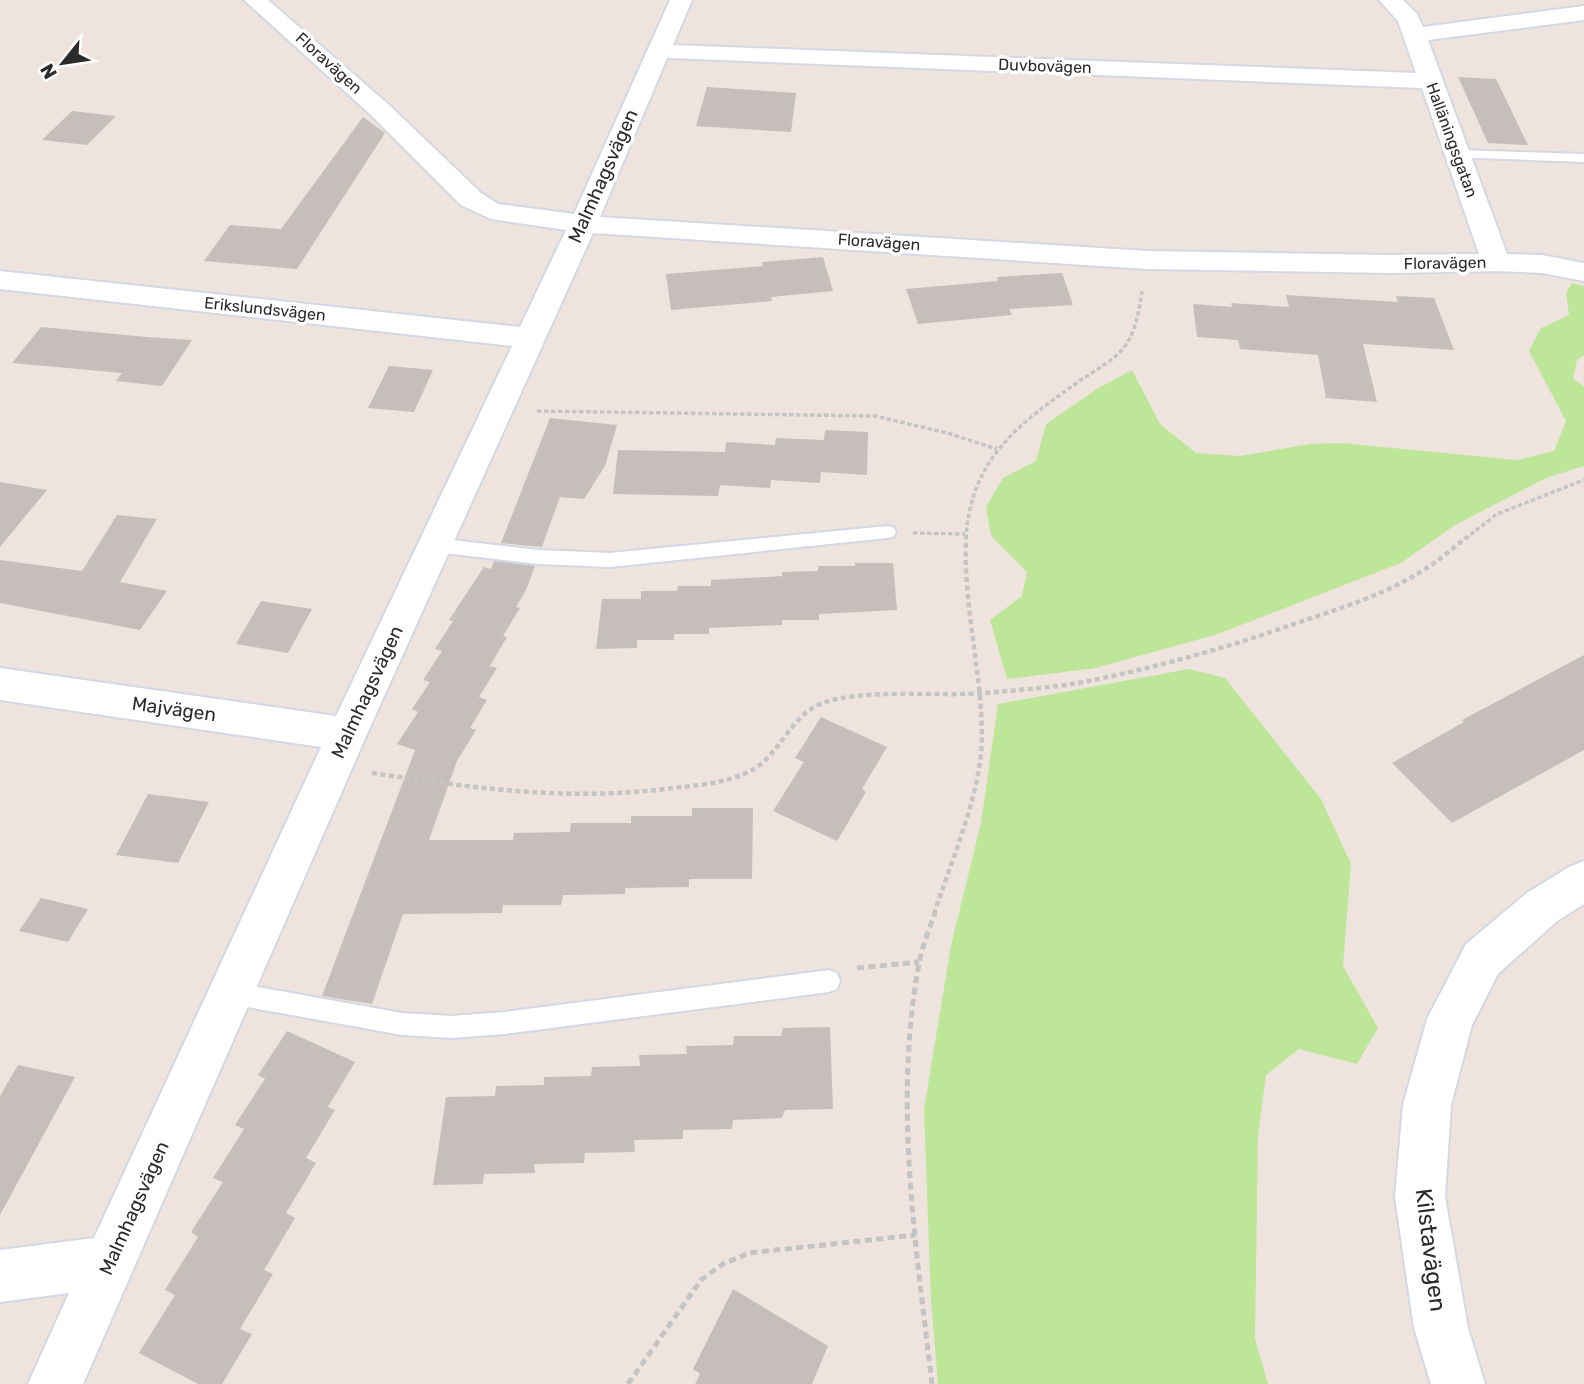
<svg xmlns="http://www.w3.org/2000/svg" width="1584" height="1384" font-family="Rubik,sans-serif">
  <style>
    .green { fill: #bde698 }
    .building { fill: #c6beba }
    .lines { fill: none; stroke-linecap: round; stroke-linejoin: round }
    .service-casing { stroke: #d2d8e4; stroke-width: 4 }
    .minor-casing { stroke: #d2d8e4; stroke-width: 4 }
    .path-far2 { stroke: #c4c4c4; stroke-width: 3.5; stroke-dasharray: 4.5 2.5; stroke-linecap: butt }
    .path-far1 { stroke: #c4c4c4; stroke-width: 4.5; stroke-dasharray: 5 3.5; stroke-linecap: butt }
    .path { stroke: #c4c4c4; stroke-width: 5; stroke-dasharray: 7 4.5; stroke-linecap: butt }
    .service { fill: #fff; fill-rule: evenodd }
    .minor { fill: #fff; fill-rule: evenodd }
    .labels { text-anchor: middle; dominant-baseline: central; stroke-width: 7; stroke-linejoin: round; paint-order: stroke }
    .far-street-label { font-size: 16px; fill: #2b2b2b; stroke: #fff }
    .street-label { font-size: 19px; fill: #2b2b2b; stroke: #fff }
    .near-street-label { font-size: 23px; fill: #2b2b2b; stroke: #fff }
  </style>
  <rect width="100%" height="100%" fill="#eee4dd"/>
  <path class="green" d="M1572,283l12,3v69l-7,5 -4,19 11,7v80l-38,12 -91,47 -54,38 -183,71 -122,34 -89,11 -17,-59 32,-24 5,-24 -36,-36 -5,-29 17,-29 33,-17 10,-37 51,-35 35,-19 28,54 36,29 44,3 70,-12 31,-1 176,17 37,-9 12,-30 -37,-70 12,-23 28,-13 -3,-22z
    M1189,669l36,9 96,121 30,65 -8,102 35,62 -21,36 -58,-15 -33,26 -8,60 -3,204 13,45h-330l-7,-83 -7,-191 27,-165 30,-122 17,-119z"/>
  <path class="building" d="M1458,77l38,2 32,66 -40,-2z
    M707,87l89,6 -5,39 -95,-6z
    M72,111l44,5 -29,29 -45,-5z
    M363,117l22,16 -88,136 -93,-8 26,-36 51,4z
    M823,257l10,34 -62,6 1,4 -101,9 -5,-36 97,-8 -1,-4z
    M1062,273l11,32 -64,4 3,6 -94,9 -12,-35 91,-8 1,3 -1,-7z
    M1286,295l112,7 -2,-6 38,2 20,52 -91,-6 14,58 -51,-4 -8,-43 -78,-6 -2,-9 -41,-3 -4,-33 39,3 -1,-4 58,4z
    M41,327l106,10 45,3 -30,46 -46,-5 6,-8 -110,-10z
    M389,366l44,4 -19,42 -46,-4z
    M550,418l67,7 -12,41 -21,33 -24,-2 -18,50 -41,-4z
    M825,430l43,2 -1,43 -46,-3 -1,11 -49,-3 -1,8 -50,-3 -2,11 -105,-2 5,-44 107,2 1,-10 49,3 1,-7 48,2z
    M0,482l47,8 -47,57z
    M117,515l40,4 -37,63 47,9 -27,39 -140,-27v-43l82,11z
    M494,561l41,5 -9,24 -10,17 4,1 -17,28 4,1 -17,29 7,2 -18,29 8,3 -17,28 6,2 -19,31 -28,79h84l1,-7 56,-1 1,-9h60v-7h61v-8h61l-1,71h-63v8l-64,1v6l-62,1 -2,10h-58l-1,8 -99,1 -31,90 -50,-8 93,-246 -18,-6 21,-32 -6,-3 18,-27 -7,-2 19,-29 -7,-2 18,-28 -4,-1 35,-53 7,2z
    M855,563h38l4,47 -78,4v6h-37v5l-73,3v6h-35v6h-37v8l-41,1 6,-50h39v-8h36l1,-5h33v-6l71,-4v-4l36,-1v-5h37z
    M261,601l51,8 -24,44 -52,-9z
    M1584,655v95l-132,73 -60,-60 72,-41 -2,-2z
    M821,717l66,30 -25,42 4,3 -29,49 -64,-30 31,-49 -9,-4z
    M148,794l61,8 -31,61 -62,-8z
    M41,898l47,11 -20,33 -49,-11z
    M830,1027l3,82 -48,1 -3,8 -49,2 -1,9 -49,1v9l-49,1 1,12 -50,1 -1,10 -50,1 1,9 -51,1 -1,10 -50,1 13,-88 49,-1 1,-10 48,-1v-8l47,-1 1,-9 48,-1 -1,-11 48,-1 -1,-8 47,-1 1,-9h47l2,-8z
    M287,1031l68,31 -27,45 7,3 -29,48 10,5 -30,50 9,5 -31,52 9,4 -33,55 12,5 -30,50h-24l-59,-31 36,-58 -10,-5 33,-53 -7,-5 32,-50 -10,-4 31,-49 -9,-4 30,-46 -7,-4z
    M18,1065l57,12 -75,138v-119z
    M733,1289l95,57 -16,38h-117l5,-10 -7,-5z"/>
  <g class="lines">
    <defs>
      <path id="service" d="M1457,150l127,4v8l-132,-5v-6z
        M887,526l6,1 3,5 -3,5 -6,1 -277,29 -71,-3 -104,-12 -6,-2 -3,-5 3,-5 6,-2 104,12 71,3z
        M829,970l8,3 3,8 -3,8 -8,3 -324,42 -54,4 -49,-3 -171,-31 -8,-3 -3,-8 3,-8 8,-3 171,31 49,3 54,-4z"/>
      <path id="minor" d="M244,0h24l120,104 93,89 17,11 76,10 96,-214h22l-19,45 743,28 -18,-52 -19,-21h24l14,14 6,13 161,-21v14l-156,20 79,214 35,1 42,8v18l-42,-8 -46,-2 -107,2 -242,-4 -554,-36 -226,501 -284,650h-55l41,-91 -69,9v-52l94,-12 227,-491 -321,-47v-32l336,48 176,-370 -512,-57v-18l520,56 46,-97 -75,-11 -30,-14 -91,-91zM667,58l755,30 57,166 -90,1 -242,-4 -547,-34z
        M1584,861v43l-27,17 -59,53 -26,51 -21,80 -6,92 23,131 17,56h-54l-17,-56 -19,-131 8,-92 24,-86 39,-75 61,-51 42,-26z"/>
    </defs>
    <use href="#service" class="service-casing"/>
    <use href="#minor" class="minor-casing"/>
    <path class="path-far2" d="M537,411l338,5 72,17 50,16
      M913,533l52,1
      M966,539c4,-81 55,-117 115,-159 15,-10 37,-22 46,-37 10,-16 12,-34 15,-52
      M1465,539l32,-25 87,-34"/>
    <path class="path-far1" d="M372,773c103,15 196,29 301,15 27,-3 55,-5 79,-18 29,-16 38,-55 71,-67 41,-15 117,-6 162,-10 31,-3 63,-5 93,-10 74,-14 148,-35 219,-60 44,-15 88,-28 128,-54 15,-9 28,-21 42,-32
      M934,914c18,-56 48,-121 48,-180 -1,-66 -19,-130 -16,-197"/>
    <path class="path" d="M857,968l62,-6
      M628,1384l73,-104 22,-16 26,-11 166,-18
      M932,1384c-16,-138 -39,-282 -13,-420 3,-17 10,-35 16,-51"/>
    <use href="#service" class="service"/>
    <use href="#minor" class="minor"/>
  </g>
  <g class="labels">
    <g class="far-street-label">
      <text transform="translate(329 63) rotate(42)">Floravägen</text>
      <text transform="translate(1045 66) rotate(2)">Duvbovägen</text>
      <text transform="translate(1452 140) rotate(70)">Halläningsgatan</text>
      <text transform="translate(879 242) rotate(4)">Floravägen</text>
      <text transform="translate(1445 263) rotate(-1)">Floravägen</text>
      <text transform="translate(265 309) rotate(6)">Erikslundsvägen</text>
    </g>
    <g class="street-label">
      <text transform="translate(603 176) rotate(-66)">Malmhagsvägen</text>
      <text transform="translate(367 692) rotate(-65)">Malmhagsvägen</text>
      <text transform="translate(174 709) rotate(8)">Majvägen</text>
      <text transform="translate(134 1208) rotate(-66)">Malmhagsvägen</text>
    </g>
    <g class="near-street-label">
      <text transform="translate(1431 1250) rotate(83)">Kilstavägen</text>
    </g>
  </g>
  <g transform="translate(63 63) rotate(240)" stroke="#ffffff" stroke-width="5" paint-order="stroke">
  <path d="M0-5L12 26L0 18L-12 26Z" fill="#2b2b2b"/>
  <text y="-10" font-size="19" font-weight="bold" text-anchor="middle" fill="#2b2b2b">N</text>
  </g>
</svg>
